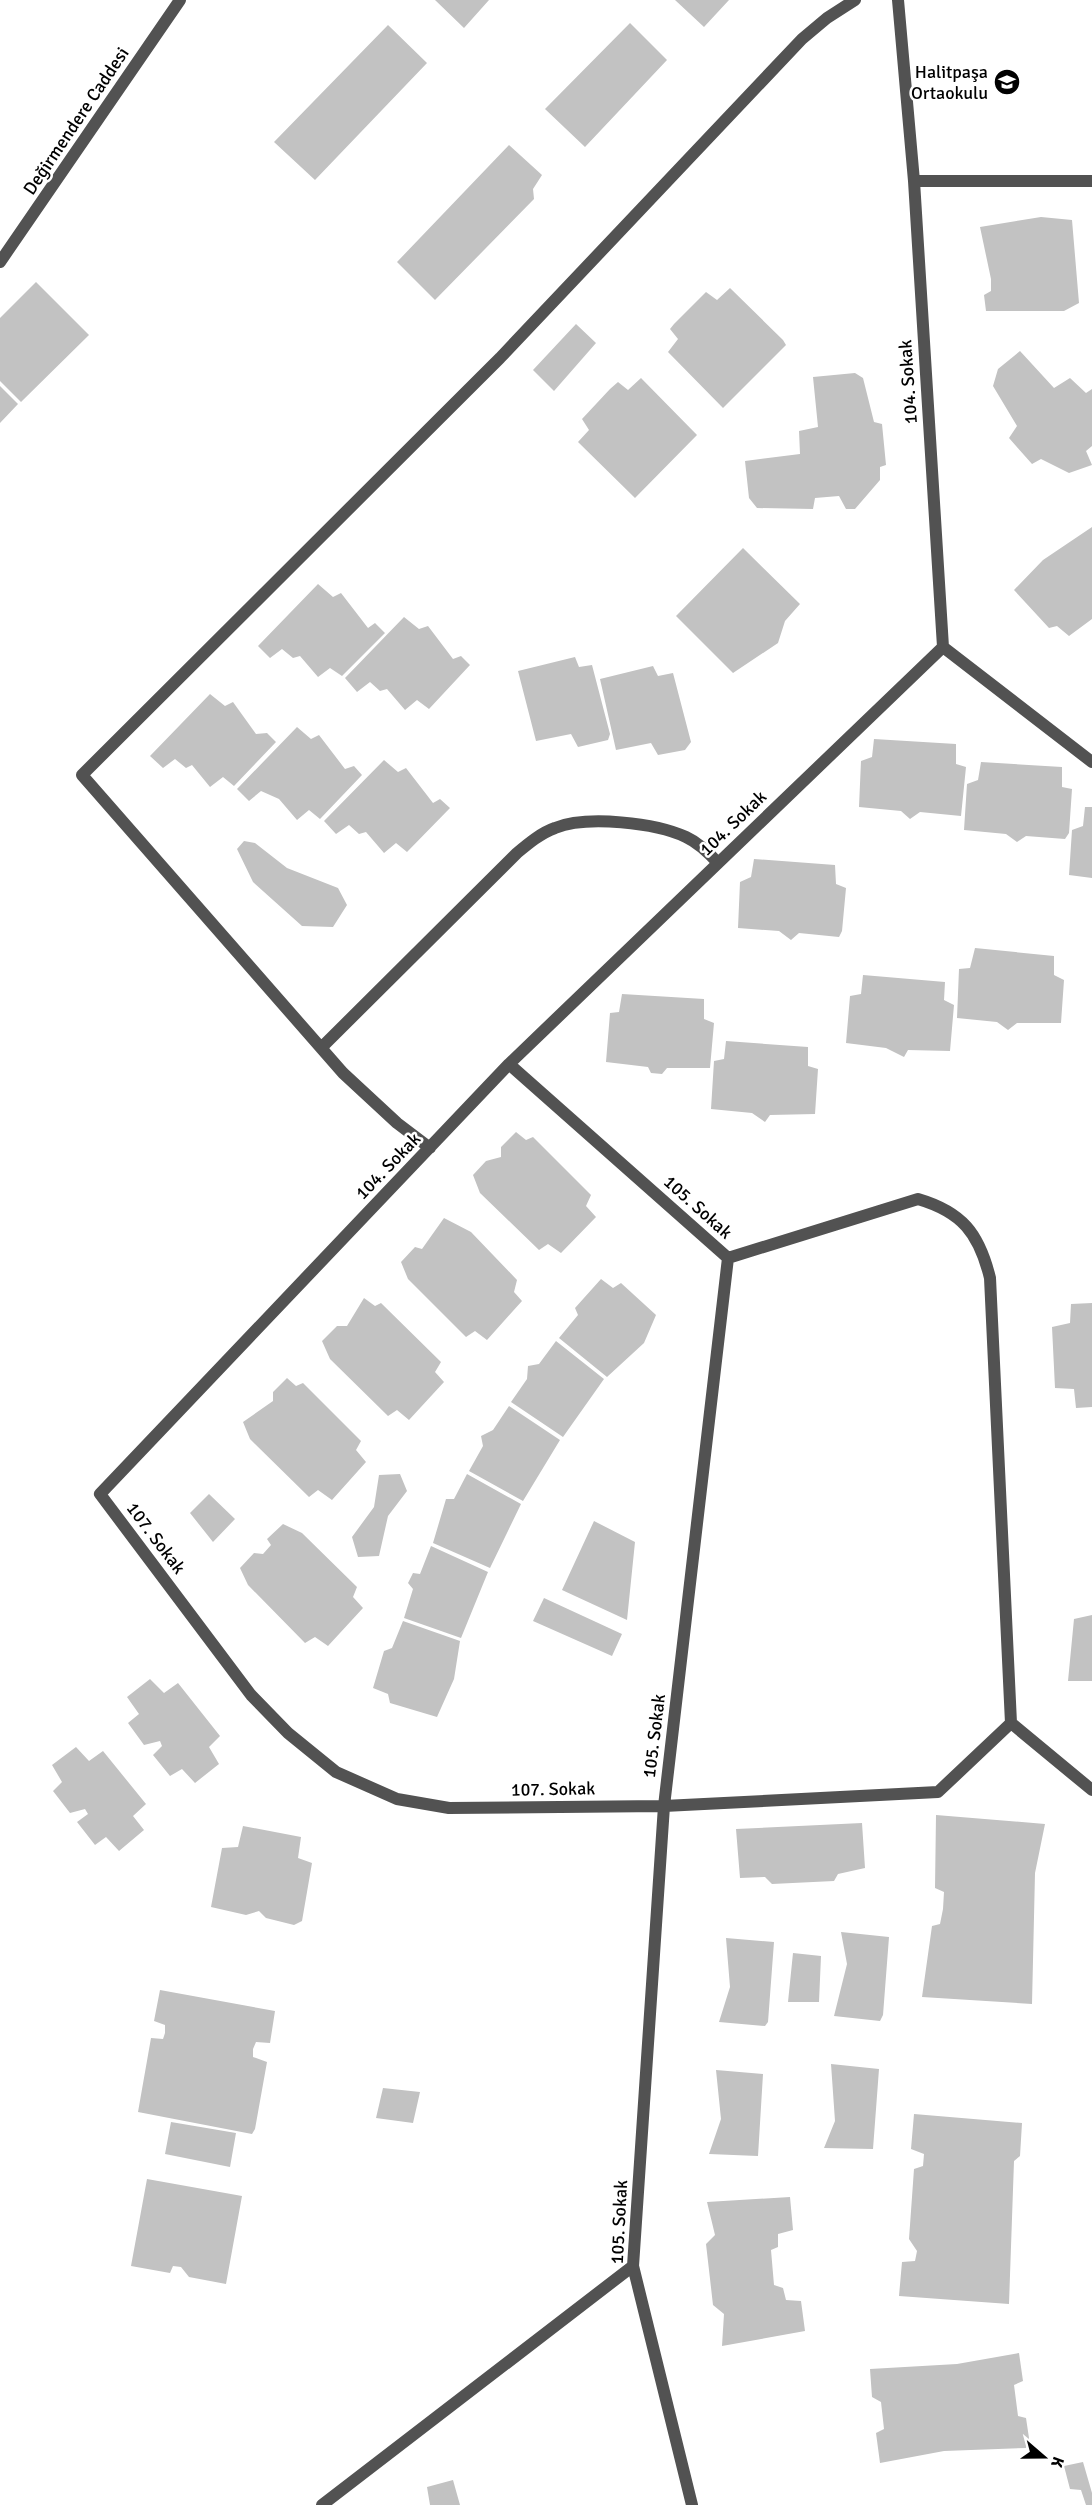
<svg xmlns="http://www.w3.org/2000/svg" width="1092" height="2505" font-family="Signika,sans-serif">
  <style>
    .building { fill: #c2c2c2 }
    .lines { fill: none; stroke-linecap: round; stroke-linejoin: round }
    .minor { stroke: #525252; stroke-width: 12 }
    .tertiary { stroke: #525252; stroke-width: 12 }
    .labels { text-anchor: middle; dominant-baseline: central; stroke-width: 5; stroke-linejoin: round; paint-order: stroke }
    .poi-label { font-size: 18px; fill: #000; stroke: #fff; text-anchor: end }
    .street-label { font-size: 18px; fill: #000; stroke: #fff }
  </style>
  <rect width="100%" height="100%" fill="#fff"/>
  <path class="building" d="M435,0h54l-25,28z
    M675,0h54l-25,27z
    M630,23l37,37 -82,87 -40,-38z
    M388,25l39,38 -112,117 -41,-38z
    M509,145l33,30 -9,14 1,10 -99,101 -38,-38z
    M1041,217l31,3 7,83 -15,8h-78l-2,-16 7,-4v-12l-11,-52z
    M36,282l53,53 -68,67 -21,-21v-63z
    M730,288l53,52 3,5 -63,63 -55,-56 10,-13 -8,-10 4,-5 32,-32 11,8z
    M576,324l20,19 -42,48 -21,-21z
    M1020,351l34,37 16,-10 16,15 6,-4v57l-6,5 6,14 -23,8 -28,-14 -9,5 -23,-26 8,-12 -24,-40 5,-17z
    M855,373l8,5 11,44 8,2 4,41 -6,2v13l-25,29h-9l-7,-13 -24,2 -2,11 -56,-1 -8,-10 -4,-37 55,-7 -1,-23 19,-4 -5,-50z
    M641,378l56,57 -62,63 -57,-56 11,-12 -7,-11 28,-30 8,-7 10,8z
    M0,386l18,18 -18,19z
    M1092,527v92l-23,17 -12,-10 -8,2 -35,-38 29,-30z
    M743,548l57,56 -15,17 -7,22 -45,30 -57,-57z
    M318,584l15,13 8,-4 27,35 7,-5 10,10 -43,43 -12,-8 -12,9 -18,-21 -7,2 -11,-9 -12,9 -12,-12z
    M404,617l15,12 9,-3 25,33 8,-3 9,9 -41,44 -12,-9 -12,10 -18,-21 -7,2 -10,-9 -13,10 -12,-14z
    M575,657l4,10 13,-2 18,69 -2,6 -30,7 -7,-13 -35,7 -18,-70z
    M653,666l5,10 15,-3 18,69 -6,8 -27,5 -7,-12 -35,7 -16,-71z
    M210,694l15,12 8,-4 23,32 11,-1 9,9 -42,44 -11,-9 -13,10 -18,-22 -6,3 -11,-9 -12,9 -13,-12z
    M297,727l14,12 8,-4 26,34 9,-3 8,9 -42,44 -11,-9 -12,10 -18,-21 -18,-8 -12,10 -12,-12z
    M874,739l82,5v20l10,3 -5,49 -41,-4 -10,7 -9,-8 -42,-4 2,-46 11,-4z
    M384,760l14,12 8,-4 27,35 7,-4 10,9 -43,44 -11,-9 -12,10 -18,-21 -7,2 -10,-9 -13,9 -12,-13z
    M981,762l81,5v20l10,2 -3,44 -4,6 -39,-3 -9,6 -11,-8 -42,-4 3,-46 11,-4z
    M1085,807h7v71l-23,-3 3,-45 11,-4z
    M244,841l11,2 32,25 51,20 9,17 -14,22 -31,-1 -49,-44 -16,-33z
    M754,859l81,6 1,19 10,4 -4,43 -3,6 -40,-4 -8,7 -12,-9 -41,-3 2,-46 11,-5z
    M975,948l79,8v19l10,5 -3,43h-44l-9,7 -11,-8 -40,-4 2,-49 11,-1z
    M863,975l82,7 -1,18 10,5 -4,46 -42,-1 -4,7 -18,-9 -40,-5 4,-47 11,-2z
    M622,994l82,5v20l10,4 -4,45h-43l-5,6 -11,-1 -3,-6 -42,-5 4,-49 9,-1z
    M726,1041l82,6v19l10,3 -3,45 -45,1 -5,7 -13,-9 -41,-4 3,-48 10,-2z
    M516,1132l10,8 7,-3 58,58 -5,11 10,11 -35,36 -13,-9 -9,6 -59,-57 -7,-18 13,-14 15,-4v-10z
    M444,1218l27,14 46,48 -3,12 8,9 -35,39 -12,-9 -9,6 -58,-58 -7,-17 14,-15 7,2z
    M601,1279l12,9 8,-5 35,32 -12,28 -37,34 -48,-39 19,-23 -3,-7z
    M364,1298l11,8 6,-3 60,59 -6,10 9,10 -35,38 -12,-10 -9,6 -58,-57 -8,-18 15,-15h10z
    M1092,1303v104l-16,1 -2,-19 -19,-1 -3,-61 18,-4 1,-19z
    M556,1341l48,38 -41,58 -52,-35 16,-23 1,-13 11,-2z
    M287,1378l9,8 7,-3 58,58 -5,9 10,12 -34,38 -14,-10 -9,7 -59,-58 -7,-17 30,-21v-9z
    M509,1406l51,34 -37,61 -54,-30 14,-25 -2,-10 12,-6z
    M400,1474l7,17 -19,25 -9,40 -21,1 -6,-20 22,-30 5,-32z
    M467,1474l54,30 -31,64 -57,-25 13,-44h8z
    M209,1494l26,25 -22,23 -23,-29z
    M594,1521l41,21 -8,78 -65,-30z
    M283,1524l19,9 55,54 -4,10 10,11 -35,38 -13,-9 -10,6 -57,-58 -8,-17 14,-15 9,1 8,-9 -4,-6z
    M431,1546l57,26 -27,66 -57,-20 9,-29 -5,-6 5,-10 7,1z
    M544,1598l78,36 -10,22 -79,-35z
    M1092,1615v66h-24l6,-62z
    M403,1621l57,20 -6,38 -17,38 -47,-14 -2,-9 -15,-6 11,-37 8,-3z
    M150,1679l14,14 14,-10 42,53 -11,11 10,17 -24,19 -13,-14 -12,7 -17,-21 9,-9 -2,-5 -16,4 -16,-22 11,-9 -12,-17z
    M76,1747l13,14 14,-10 43,53 -13,12 11,14 -25,21 -13,-14 -11,8 -18,-23 11,-8 -3,-5 -15,4 -17,-22 9,-9 -10,-17z
    M936,1815l109,9 -10,49 -3,131 -110,-7 10,-71 8,-2 3,-15 1,-17 -9,-4z
    M862,1823l3,45 -27,6 -4,7 -62,3 -7,-7 -25,1 -4,-49z
    M243,1826l58,11 -3,21 14,5 -10,58 -8,4 -28,-7 -7,-7 -13,4 -35,-8 11,-59 16,-1z
    M841,1932l48,5 -6,78 -3,6 -46,-5 13,-52z
    M726,1938l48,4 -6,80 -3,4 -46,-4 11,-35z
    M793,1953l28,3 -2,46h-31z
    M160,1990l115,21 -5,32 -14,-1 -3,7v8l14,5 -12,67 -3,5 -114,-22 13,-74 12,1 2,-6v-8l-11,-4z
    M831,2064l48,5 -6,80 -49,-1 11,-27z
    M716,2070l47,4 -5,82 -49,-2 12,-35z
    M383,2088l37,4 -7,31 -37,-5z
    M914,2114l108,9 -2,33 -6,5 -5,143 -110,-8 3,-34 13,-1 2,-10 -8,-12 5,-70 9,-3 1,-12 -13,-5z
    M171,2122l65,11 -6,34 -65,-13z
    M147,2179l95,17 -16,88 -37,-7 -8,-10 -8,-1 -3,7 -39,-7z
    M790,2197l3,33 -15,4v13l-7,3 3,35 9,3 3,12 15,1 4,30 -83,15 2,-32 -11,-9 -7,-61 9,-9 -8,-33z
    M1019,2353l4,28 -9,4 4,31 8,2 3,20 -3,10 -82,3 -64,12 -4,-30 8,-4 -3,-27 -9,-5 -2,-28 87,-5z
    M1083,2462l9,31v12h-6l-5,-15 -11,-1 -6,-23z
    M453,2480l7,25h-30l-3,-18z"/>
  <g class="lines">
    <path class="minor" d="M898,0l16,181 29,466 -434,417 -409,430 151,201 37,38 48,39 61,27 52,9 215,-2 274,-14 73,-69 81,67
      M914,181h178
      M943,647l149,115
      M321,1048l196,-195c12,-10 24,-20 38,-25 32,-13 101,-5 131,9 13,6 23,16 32,26
      M509,1064l219,194 -64,548 -31,460 59,239
      M430,1148l-33,-25 -54,-50 -261,-298 418,-417 302,-319 25,-21 28,-18
      M728,1258l190,-59c44,13 61,34 72,79l21,445
      M322,2505l311,-239"/>
    <path class="tertiary" d="M0,262l180,-262"/>
  </g>
  <defs>
    <symbol id="school-disc" viewBox="-11 -11 22 22"><circle r="9.5" fill="#000" stroke="#fff"/><path d="M0-5L7-2L0 1L-7-2ZM-4 1L0 2.5L4 1V4Q0 6-4 4Z" fill="#fff"/></symbol>
  </defs>
  <g fill-rule="evenodd">
    <use href="#school-disc" x="992" y="67" width="30" height="30"/>
  </g>
  <g class="labels">
    <g class="poi-label">
      <text x="988" y="72">Halitpaşa<tspan x="988" dy="21">Ortaokulu</tspan></text>
    </g>
    <g class="street-label">
      <text transform="translate(76 121) rotate(-56)">Değirmendere Caddesi</text>
      <text transform="translate(908 382) rotate(-94)">104. Sokak</text>
      <text transform="translate(733 823) rotate(-44)">104. Sokak</text>
      <text transform="translate(388 1166) rotate(-46)">104. Sokak</text>
      <text transform="translate(698 1207) rotate(42)">105. Sokak</text>
      <text transform="translate(156 1538) rotate(53)">107. Sokak</text>
      <text transform="translate(654 1736) rotate(-83)">105. Sokak</text>
      <text transform="translate(553 1789) rotate(-1)">107. Sokak</text>
      <text transform="translate(619 2222) rotate(-87)">105. Sokak</text>
    </g>
  </g>
  <g transform="translate(1044 2457) rotate(110)" stroke="#ffffff" stroke-width="4.5" paint-order="stroke">
  <path d="M0-4.5L10 22L0 15L-10 22Z" fill="#000000"/>
  <text y="-9" font-size="16" font-weight="bold" text-anchor="middle" fill="#000000">K</text>
  </g>
</svg>
